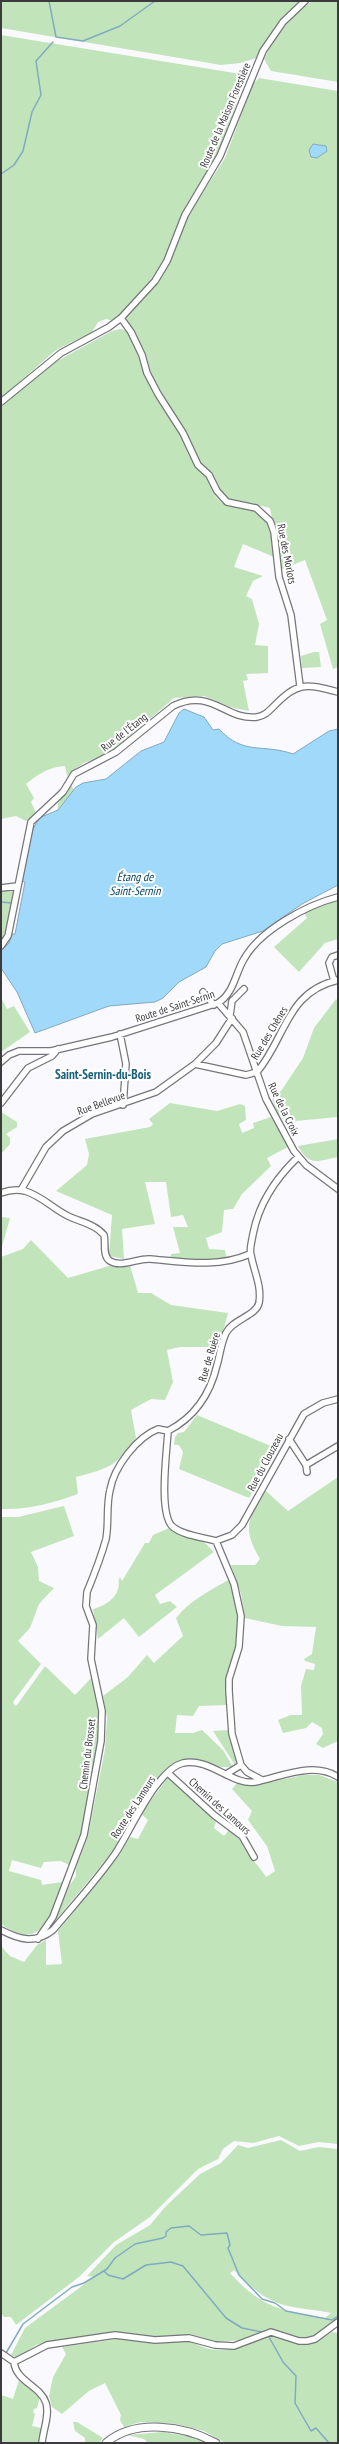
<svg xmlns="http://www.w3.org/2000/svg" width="339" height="2444" font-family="'PT Sans Narrow',sans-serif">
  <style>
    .green { fill: #c1e4bb; fill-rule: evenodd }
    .water { fill: #a0d9f9; stroke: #82aac1 }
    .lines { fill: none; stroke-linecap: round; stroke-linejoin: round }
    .stream { stroke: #82aac1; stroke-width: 1.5 }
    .minor-casing { stroke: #75757b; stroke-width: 8 }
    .major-casing { stroke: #75757b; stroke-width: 9 }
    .minor { stroke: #fff; stroke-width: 5.5 }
    .major { stroke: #fff; stroke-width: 7 }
    .labels { text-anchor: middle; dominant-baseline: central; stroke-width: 4; stroke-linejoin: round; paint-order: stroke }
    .street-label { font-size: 11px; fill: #3b3b3e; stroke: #fff }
    .water-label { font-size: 12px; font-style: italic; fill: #0a4762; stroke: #fff }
    .quarter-label { font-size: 13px; font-weight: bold; fill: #185f7a; stroke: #fff }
  </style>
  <rect width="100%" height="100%" fill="#fafafe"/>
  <path class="green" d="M1,1h300l-19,16 -26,41 -15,5 -20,2 -220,-37z
    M312,1h26v81l-67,-11 -7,-12c11,-24 27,-42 48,-58z
    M1,35l246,40 -31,83 -54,109 -48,54 -8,-2 -8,3 -6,10 -36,18 -55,48z
    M259,78l79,13v576l-5,2 -13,-45 7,-4 -22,-60 -23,9 -12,-61 -30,-7 -9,1c-30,-22 -58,-85 -76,-119 -5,-10 -6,-18 -9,-27 -5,-14 -14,-27 -23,-38l21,-19 21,-29 19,-48 41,-64 28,-74z
    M120,329l9,2 11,24 3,17c20,36 43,70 64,104 4,7 5,17 10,22 7,8 12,9 22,9 32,1 33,24 35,50l-31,-13 -9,23 29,9 -10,5 -7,15 6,3 7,25 -4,21 13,1v27l-22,1 2,6 -5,1 6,30 -20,-4 -25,-11 -30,2 -66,57 -25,8 -16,13 -2,-10c-16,1 -27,8 -39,18l8,14 -3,4 5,11 -10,8 -10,-5 -15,3v-412l47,-41 64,-35z
    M314,652h5l2,15 -19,1 -1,-12z
    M71,785l3,5 -16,20v-7z
    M12,890l2,4 -8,37 -5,11v-51z
    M338,900v39l-13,4 -26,29 -25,-25 33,-29 -3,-5z
    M1,998l6,11 7,-3 16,26 -29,20z
    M336,999l2,2v116l-53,5 -9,-12 -4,-12 9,-7 22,-33 11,-30z
    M170,1103l47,8 23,-7 5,2 1,14 -7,4 3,9 12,-5 -1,-5 18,-6 17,30 -21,11 4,8 -29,28 -9,15 -9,1 -2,22 -16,6 3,11 16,1 2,11 -56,-2v-5l9,-1 -7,-26h15l-5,-12 -12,2 -5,-35h-21l10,42 -33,5 2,30 -15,-3 3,-41 -56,-24 31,-26 2,-11 -4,-15 65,-12 3,-3 -4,-5z
    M1,1112l16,10v5l-11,7 4,4v6l-9,10z
    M338,1139v18c-20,4 -29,10 -40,-11z
    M1,1217l9,1 -9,32z
    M31,1240l37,38 41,-12 21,-1 8,28h13l20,12 57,8 -9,34h-39l-13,3 6,32 -8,18 -14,-1 -20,11 5,28c-21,29 -26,30 -60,39l2,17c-25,9 -50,16 -77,15v-252l22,-8z
    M197,1415l81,34 -29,49 -70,-29 4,-17 -4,-7h-5l1,-8 3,-4 6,-1z
    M338,1477v264l-15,7 -7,-4 7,-10 -1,-6 -10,-6 -6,6 -23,5 -5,-13 13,-5h11l-1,-29 5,-17 8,1 1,-6 -10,-3 -1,-2 8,-5 4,-27 -34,-1 -37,-8 -4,-24 -10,-29h24l5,-6c-18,-31 -12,-38 3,-67l3,-1 22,20z
    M64,1506l10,30 -43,16 7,15 1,14 15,7 -15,16 -9,24 -12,13 23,23 -28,38 2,4 2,-1 28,-39 30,29 18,-19c2,11 5,22 6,34 4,40 -14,118 -28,156l-10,-5 -17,1 -3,6 -29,-8 -3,11 32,9 1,5 20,-3c-6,19 -12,53 -38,53 -7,0 -17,-7 -23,-11v-407h17z
    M169,1528l35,14 10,10 -59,43 5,9 10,-3 7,6 -38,30 -15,-19 -26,21 -5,-30c9,-2 22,-9 25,-20 2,-4 -1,-8 2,-12l2,4 23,-38h4l4,-8z
    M230,1579c5,22 10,41 7,65 -3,22 -11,38 -10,61l-28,1 -6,10 -16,-1 -2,18h18l9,-3 21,20 10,17h-13l-23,-8h-11l-16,8 -21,24 -35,59 -59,71 14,-35 7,-10v-8l12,-32 17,-87 2,-31 -4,-22 25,-19 19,-22 7,8 29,-27 -7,-18c13,-17 35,-28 54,-39z
    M229,1730l8,29 -2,6 -22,-34z
    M303,1775h16l19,7v362l-19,-2 -20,4 -20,-10 -26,7 -19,-2 -11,8 -5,10 -20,10 -48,48 -36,25 -35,35 -63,48 -5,-8h-7l-3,-4v-367l9,10 14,6 13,-17 9,-5v25l16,-1 -4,-33 60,-74 12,-20 8,2 10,-19 -7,-6 28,-38 48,43 -3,9 10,8 5,-6c14,10 12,16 21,27 6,7 11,12 16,20l9,-6 -8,-25 -19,-26 4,-9 -20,-22 5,-6 16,3z
    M281,2140l19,11 19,-4 19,2v169l-22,17 -10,3h-7l-28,-9 -28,11 -29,2 -33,-7 -23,2 -53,-4 -69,12 -19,13 -6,-3 14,-27 69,-51 -7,-1 29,-31 34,-20 15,-18 35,-33 21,-11 17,-18 10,3zM234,2270c15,16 31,31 54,36 14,3 29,4 43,7l-6,5c-46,-8 -63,-10 -95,-45z
    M332,2332l6,1v110h-113l-21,-12 -28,-7 -36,-2 -16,5 -4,-7 1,-5 -16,-32 -16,8 -27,23 -10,-7 -3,-11 4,-19 13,-23 -4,-7 56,-8 75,3c27,17 52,3 78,-7l32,9 14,-3z
    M19,2380l21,16 -3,12 -3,1 -1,3 2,2 -3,12 9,2 -1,15h-39v-48l12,4z
    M73,2422h4l26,16 -4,5h-14v-5l-10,-7z
    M163,2432l30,5 16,6h-61l-4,-4 -17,-4z"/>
  <path class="water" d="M313,144l13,2 1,5 -10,7 -6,-1 -2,-7z
    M184,709l20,8 9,13 6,-1c25,27 43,14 74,25l36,-23 9,-2v156l-36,19 -39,27 -41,13 -7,7 -9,16 -27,15 -16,16 -8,4 -46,4 -74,27 -18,-41 -16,-24v-17l8,-8 3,-9h3l10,-52 -3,-1 9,-48 8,-15 19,-8 18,-23 7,-4 23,-4 35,-28 23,-9 15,-29z"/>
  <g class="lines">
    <path class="stream" d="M49,1l7,36 27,4 37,-15 35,-25
      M1,174l13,-9 9,-14 9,-39 9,-17 -5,-34 17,-19
      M1,902l11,1
      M104,2271l4,4 15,4 23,-14 25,-3 12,4 43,52 16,10 20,4
      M269,2337l14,25 13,14 -1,27 16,28 5,-3 13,15
      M6,2353l17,-29 49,-37 12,-4 23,-14 8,-11 20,-14 28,-6 3,-2v-4l5,-4 18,-2 12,9 26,-2 3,12 -2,3 11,27 23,24 13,4 11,8 46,9 6,-4"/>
    <defs>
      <path id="minor" d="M121,318l10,14 11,23 5,18 11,21 25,39 15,32 11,10 8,16 10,11 29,6 14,13 4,11 5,45 12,38 9,71
        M1,402l60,-49 48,-26 12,-9 34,-37 12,-20 18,-46 35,-59 43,-105 20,-29 22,-21
        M1,888l16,-2
        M1,946l7,-10 23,-114 32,-30 11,-18 42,-22 57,-46c38,-19 53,15 84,11 7,-1 11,-5 16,-10 25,-25 31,-24 65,-15
        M334,981l-5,-18 3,-6 6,-2
        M203,992l11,13
        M218,1003l25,29 23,67 28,52 12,14 32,24
        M230,1015l2,-14 12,-12
        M120,1034l6,30 -3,41
        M1,1062l8,-7 10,-4h32l61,-14 106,-34c16,-10 17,-29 26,-44 16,-29 63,-54 94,-62
        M195,1064l21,-21 16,-25
        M1,1103l27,-35 24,-12 6,-7
        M21,1190l25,-43 17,-16 29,-17 64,-22 39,-28 51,11 11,-3c29,-34 29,-80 81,-92
        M1,1193c8,-3 16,-4 24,-2 17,5 28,18 43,25 12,6 27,8 36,19 2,7 -2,21 6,26 11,7 28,-3 40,-2 34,3 68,9 100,-5
        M289,1439l17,26 1,7
        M306,1465l32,-19
        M216,1541c-13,-4 -32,-5 -43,-14 -15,-12 -6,-77 -5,-96 27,-14 42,-36 49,-66 3,-10 4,-22 9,-32 7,-14 30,-17 33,-30 3,-17 -5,-31 -8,-48 -2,-6 1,-14 2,-21 6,-31 22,-55 45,-77
        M216,1541l18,43 7,32 -2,31 -10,32v12l3,43 9,31 -13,8
        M216,1541l16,-6 10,-10 62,-111 19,-11 15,-4
        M241,1765l6,7 15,8
        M168,1773l46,42 28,21 12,21
        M1,1930c19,10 34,14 52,0 21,-25 43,-49 62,-76 15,-22 41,-84 68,-91 26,-6 50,23 72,19 26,-5 58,-21 83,-5
        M38,1939l15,-22 31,-82 17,-94 1,-30 -11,-52 2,-34 -7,-19 1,-14c7,-17 14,-35 19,-53 3,-16 0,-33 4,-49 4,-23 27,-53 48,-61l10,2
        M1,2353l13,9
        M14,2362l33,-17 68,-10 40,5 34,-2 26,7 19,1 37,-14 28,9h8l8,-2 23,-17
        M14,2362c2,20 26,23 32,41 4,12 -3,27 -4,40"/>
      <path id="major" d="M106,2443c29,-25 79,-17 110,0"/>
    </defs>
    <use href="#minor" class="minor-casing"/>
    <use href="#major" class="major-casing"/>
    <use href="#minor" class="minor"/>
    <use href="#major" class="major"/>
  </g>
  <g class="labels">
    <g class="street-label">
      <text transform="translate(225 115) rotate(-67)">Route de la Maison Forestière</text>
      <text transform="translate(287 554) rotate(79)">Rue des Morlots</text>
      <text transform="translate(124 732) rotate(-38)">Rue de l'Étang</text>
      <text transform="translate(175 1006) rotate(-18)">Route de Saint-Sernin</text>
      <text transform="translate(269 1033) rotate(-59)">Rue des Chênes</text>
      <text transform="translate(101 1103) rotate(-20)">Rue Bellevue</text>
      <text transform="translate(284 1109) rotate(64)">Rue de la Croix</text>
      <text transform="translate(209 1357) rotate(-73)">Rue de Ruère</text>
      <text transform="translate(265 1462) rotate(-62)">Rue du Clouzeau</text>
      <text transform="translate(87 1754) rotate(-83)">Chemin du Brosset</text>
      <text transform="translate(220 1806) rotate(42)">Chemin des Lamours</text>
      <text transform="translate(133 1807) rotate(-57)">Route des Lamours</text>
    </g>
    <g class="water-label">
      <text x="135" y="876">Étang de<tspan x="135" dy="14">Saint-Sernin</tspan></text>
    </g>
    <g class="quarter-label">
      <text x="103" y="1074">Saint-Sernin-du-Bois</text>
    </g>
  </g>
  <rect width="339" height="2444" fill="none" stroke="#3b3b3e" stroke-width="4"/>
</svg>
